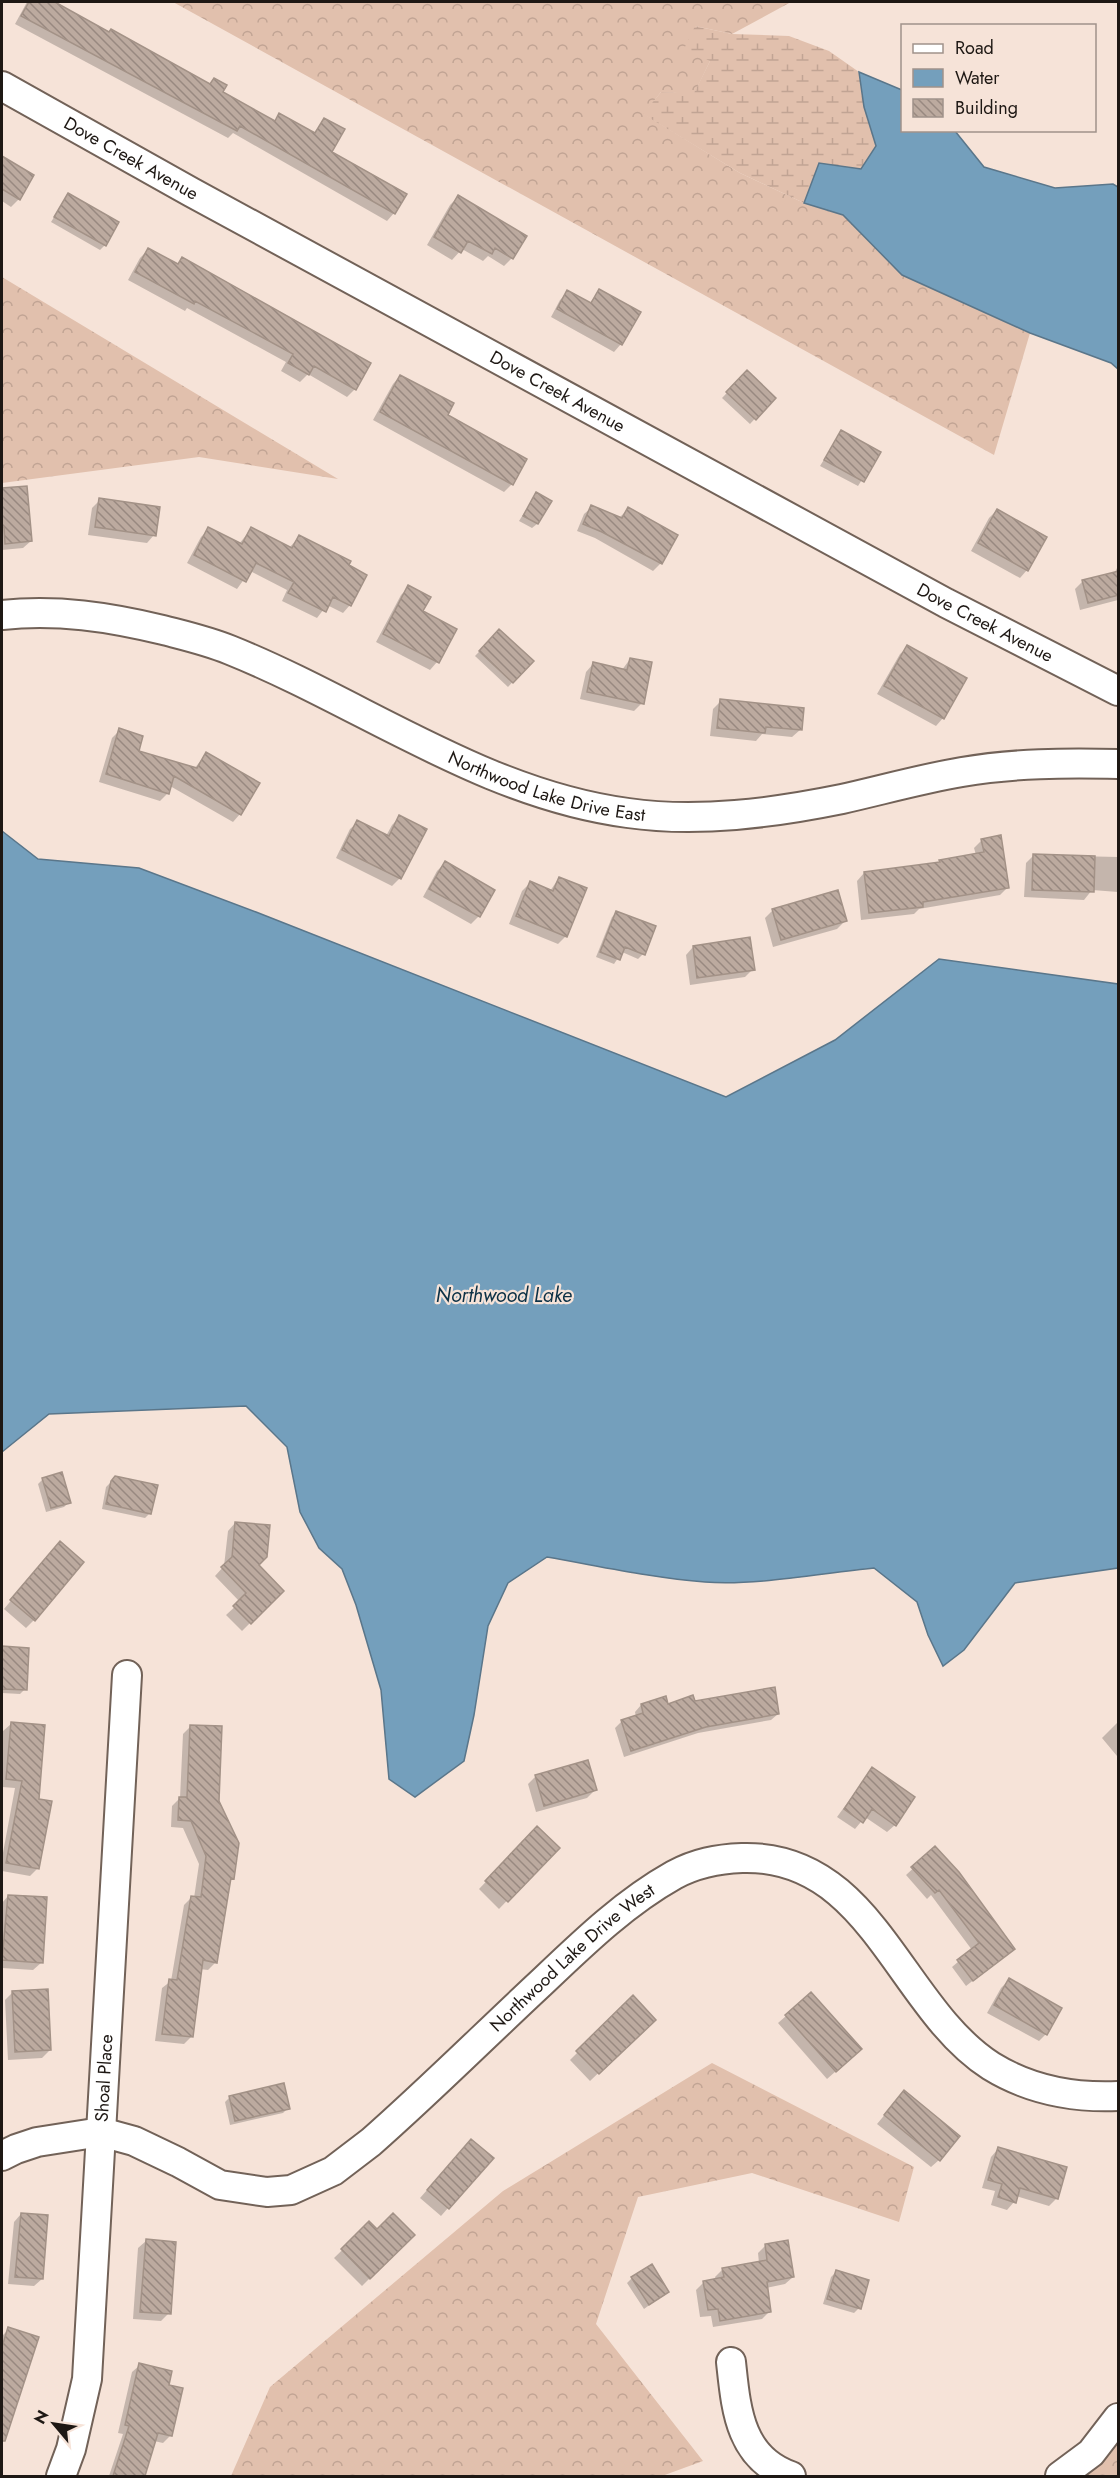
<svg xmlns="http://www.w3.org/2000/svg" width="1120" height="2478" font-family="Jost,sans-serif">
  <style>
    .forest { fill: url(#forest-crowns) }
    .wetland { fill: url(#wetland-marsh) }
    .water { fill: #749fbc; stroke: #5a768a; stroke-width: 1.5 }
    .shadow { fill: #0003 }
    .building { fill: url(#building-back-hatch); stroke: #a39287; stroke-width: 1.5 }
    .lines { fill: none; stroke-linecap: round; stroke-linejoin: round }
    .minor-casing { stroke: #726258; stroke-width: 32 }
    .minor { stroke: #fff; stroke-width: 28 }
    .labels { text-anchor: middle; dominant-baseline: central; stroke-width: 4.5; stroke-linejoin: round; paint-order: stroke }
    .street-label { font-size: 18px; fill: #1e1814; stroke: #f6e3d8 }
    .water-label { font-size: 20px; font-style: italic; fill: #0c3146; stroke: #f6e3d8 }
  </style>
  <defs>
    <pattern id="forest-crowns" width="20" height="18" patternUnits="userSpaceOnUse" patternTransform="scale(1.5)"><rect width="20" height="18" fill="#e1c0ad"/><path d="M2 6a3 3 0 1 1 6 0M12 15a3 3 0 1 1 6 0" fill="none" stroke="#c1a494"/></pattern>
    <pattern id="wetland-marsh" width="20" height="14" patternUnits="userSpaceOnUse" patternTransform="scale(1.5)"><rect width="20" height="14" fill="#e1c0ad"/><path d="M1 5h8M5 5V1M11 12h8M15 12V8" fill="none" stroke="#c1a494"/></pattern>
    <pattern id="building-back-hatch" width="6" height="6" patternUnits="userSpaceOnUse" patternTransform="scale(1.5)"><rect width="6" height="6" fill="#bcaa9f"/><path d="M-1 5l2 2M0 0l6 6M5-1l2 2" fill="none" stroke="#988980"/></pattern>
  </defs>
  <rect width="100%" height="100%" fill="#f6e3d8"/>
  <path class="forest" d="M173,2h618l-59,32 -37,-8 15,35 -16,33 -33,-2 -17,22 96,59 64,30 39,12 59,60 128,58 -36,122z
    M2,277l336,202 -139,-22 -197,26z
    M712,2063l202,104 -15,55 -147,-49 -114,24 -42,127 107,137 -41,15h-431l39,-89 233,-196z
    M1118,2435v41h-49z"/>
  <path class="wetland" d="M695,26l37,8 57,2 40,15 30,21 5,35 12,39 -15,23 -42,-6 -15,40 -64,-30 -97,-59 18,-22 33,1 16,-32 -26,-12z"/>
  <path class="water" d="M859,72l43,18v40l53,1 29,36 71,21 58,-4 5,3v182l-7,-6 -81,-30 -128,-58 -59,-60 -39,-12 15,-40 42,6 15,-23 -12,-39z
    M2,831l36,28 101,9 117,44 470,185 109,-57 104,-81 179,25v584l-103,15 -51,67 -21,16 -15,-31 -11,-33 -43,-34c-52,5 -118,18 -169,14 -53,-4 -106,-16 -158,-25l-39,26 -20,43 -14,89 -10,46 -49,36 -26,-18 -8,-89 -25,-85 -14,-36 -23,-21 -19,-36 -13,-65 -41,-41 -197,8 -47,38z"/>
  <path class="shadow" d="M27,2h26l156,83 5,-5 7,13 52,29 7,-7 33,19 11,-14 6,33 64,60 -7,8 -154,-88 -5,5 -213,-114z
    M2,158l30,18 -13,23 -8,8 -9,-6z
    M68,195l37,50 -5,5 -49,-28z
    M458,197l54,61 -8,8 -16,-10 -5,5 -21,-12 -10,11 -25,-15 23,-40z
    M148,250l28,15 6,-6 173,130 -8,8 -39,-23 -8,8 -19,-11 5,-9 -99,-54 -2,3 -57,-31 12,-22z
    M599,291l22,53 -7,8 -63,-35 9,-17 8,-8 21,12z
    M747,372l27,26 -24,26 -28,-26z
    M400,376l46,39 66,69 -8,8 -131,-72 20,-36z
    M841,432l38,21 -21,33 -38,-20z
    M26,487l5,54 -8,7 -21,2v-60z
    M536,494l1,30 -5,4 -13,-7z
    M100,500l54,35 -7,8 -59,-8 4,-27z
    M592,507l27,11 9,-9 48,27 -16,28 -7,7 -58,-33 -18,-7 7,-17z
    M997,510l30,60 -7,8 -49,-27 18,-33z
    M209,529l30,15 12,-15 38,19 10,-11 48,29 3,39 -7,8 -16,-8 -10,13 -35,-17 5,-11 -37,-19 -13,18 -50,-26 14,-26z
    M1118,566v34l-38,10 -5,-21 8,-8 31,-7z
    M409,587l12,25 34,18 -18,32 -7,8 -54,-28 25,-47z
    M499,631l33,30 -24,26 -33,-31z
    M908,647l35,71 -7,8 -59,-32 23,-40z
    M630,659l12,44 -8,8 -54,-12 6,-27 7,-8 29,6z
    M721,701l79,29 -8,7 -30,-3 -6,7 -46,-5 3,-27z
    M120,730l17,22 57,17 12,-15 34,60 -7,8 -63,-36 -2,7 -8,8 -61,-19 13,-44z
    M400,817v61l-8,8 -56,-28 14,-29 8,-7 28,14 6,-11z
    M982,840l25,48 -7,7 -81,14 -5,5 -53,6 -4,-39 7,-8 73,-9 3,-3 36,-6 -2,-7z
    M1034,855l84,2v35l-26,-2 -8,10 -60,-3 2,-34z
    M445,863l34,53 -8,8 -48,-27 14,-26z
    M559,878l7,58 -8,8 -49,-20 13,-33 8,-8 20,8z
    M773,910l72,11 -8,8 -64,18 -8,-29z
    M617,912l26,42 -5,5 -16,-7 -8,12 -18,-7 16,-40z
    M693,947l60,22 -8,8 -55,8 -4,-30z
    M116,1477l34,36 -5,5 -43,-9 4,-22z
    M43,1479l26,23 -5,5 -18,5 -8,-28z
    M235,1523l22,42 25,26 -40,40 -16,-16 14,-13 -25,-26 9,-10 4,-35z
    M52,1551l-18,69 -8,8 -22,-19z
    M2,1648l25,1 -2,40 -5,5 -18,-1z
    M694,1702l84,12 -7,6 -73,13 -74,24 -9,-29 7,-7 14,-4 -1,-5 6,-7h26z
    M1118,1722v33l-1,1 -15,-18z
    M11,1724l27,76v68l-8,8 -28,-5v-13l13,-70 -13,-1 1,-56z
    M191,1726l27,75 15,77 -4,4 -13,80 -8,8 -8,-1 -9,68 -7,7 -29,-3 7,-53 9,-7 13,-76 8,-8 2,1 5,-34 -16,-36 -12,-1 1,-21 8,-8 3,-64z
    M872,1769l23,56 -8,7 -22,-15 -10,12 -18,-12z
    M536,1776l59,14 -8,8 -51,14 -8,-28z
    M537,1828l20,20 -58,61 -20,-20z
    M935,1848l78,101 -47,37 -14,-19 20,-17 -41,-55 -4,4 -21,-24z
    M8,1896l33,67 -8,7 -31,-2v-65z
    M1009,1980l37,54 -7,7 -52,-28 14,-25z
    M13,1992l37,58 -8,8 -34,2 -3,-60z
    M633,1997l21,23 -64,61 -20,-21z
    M786,2016l66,41 -25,22 -49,-56z
    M230,2097l58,11 -5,5 -53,12 -5,-23z
    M897,2100l42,60 -8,7 -54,-43z
    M464,2148l-16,60 -7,8 -21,-18z
    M998,2149l59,49 -8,8 -33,-10 -2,6 -7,8 -16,-5 4,-14 -13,-3 9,-31z
    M21,2214l21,65 -8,7 -26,-2 6,-62z
    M369,2224l8,7 36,4 -51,51 -28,-28z
    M146,2241l23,72 -8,8 -28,-2 5,-71z
    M766,2245l27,32 -8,7 -19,4 4,23 -8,8 -49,8 -2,-11 -11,1 -4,-27 8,-8 12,-2 -1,-3 8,-8 36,-6 -1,-10z
    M836,2272l23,36 -5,5 -31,-9 8,-27z
    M632,2278l35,14 -23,17 -17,-26z
    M9,2329l-6,95 -1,-1v-87z
    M140,2365l27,21 4,49 -8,8 -9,-2 -11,35h-34l14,-42 -5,-1 14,-61z"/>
  <path class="building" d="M29,2h26l54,30 2,-3 99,55 4,-6 13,7 -4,7 52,29 4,-8 36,20 9,-15 21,11 -13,23 75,42 -12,20 -155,-88 -3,5 -216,-115z
    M2,156l32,19 -14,25 -18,-11z
    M68,193l51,29 -13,24 -52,-29z
    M458,195l69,41 -14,23 -18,-11 -3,6 -24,-13 -7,12 -27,-16z
    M148,248l30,16 4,-7 189,106 -15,27 -42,-24 -5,9 -21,-12 5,-9 -98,-53 -1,3 -59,-32z
    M599,289l42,23 -19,33 -65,-36 10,-19 24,13z
    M747,370l29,28 -20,22 -30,-28z
    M400,375l54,28 -6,12 79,44 -14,26 -133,-73z
    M841,430l40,22 -17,30 -40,-22z
    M27,486l5,55 -27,3 -1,-17h-2v-39z
    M536,492l16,9 -14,23 -15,-8z
    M99,498l61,9 -4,29 -61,-9z
    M591,505l31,13 6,-11 50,28 -16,29 -60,-32 -19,-8z
    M997,509l50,28 -19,34 -50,-28z
    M208,527l34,17 9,-17 41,21 7,-13 52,26 -2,4 18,10 -16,31 -18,-9 -7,15 -38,-19 6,-11 -38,-19 -10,19 -52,-27z
    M1119,571v24l-31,8 -6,-23z
    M408,585l23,12 -8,14 34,18 -18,34 -56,-29z
    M499,629l35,32 -21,22 -34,-32z
    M907,645l60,33 -23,41 -60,-33z
    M630,658l22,4 -8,42 -57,-12 6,-30 34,8z
    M720,699l84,9 -2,22 -36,-3 -1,6 -48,-5z
    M119,728l24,8 -4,15 58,17 9,-16 54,31 -19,32 -67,-39 -5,18 -63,-20z
    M399,815l28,14 -26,50 -59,-29 15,-30 32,16z
    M1001,835l8,53 -86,14v5l-54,6 -5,-41 76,-10 -1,-2 45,-8 -3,-13z
    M1033,854l62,2 -1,36 -62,-2z
    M445,861l50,29 -15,27 -51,-28z
    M559,877l28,11 -20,49 -51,-21 14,-35 23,10z
    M838,890l9,31 -66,19 -9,-31z
    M616,911l40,15 -11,29 -20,-8 -5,13 -20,-8z
    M750,937l5,33 -58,8 -4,-32z
    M62,1472l9,31 -20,5 -9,-30z
    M115,1476l43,9 -7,29 -45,-10 5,-23z
    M235,1522l35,3 -3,32 -8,8 25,26 -33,33 -18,-18 13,-13 -25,-26 11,-10z
    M60,1541l24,21 -49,59 -25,-21z
    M2,1646l27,2 -2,42 -25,-1z
    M775,1687l4,27 -73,13 -75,24 -10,-31 22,-7 -2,-9 25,-8 2,8 25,-9 2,6z
    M11,1722l34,3 -6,74 13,2 -13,68 -33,-6 16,-82 -16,-2z
    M190,1725l32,1 -3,75 20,42 -5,36 -3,-1 -14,85 -14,-3 -10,77 -31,-3 7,-55 8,1 14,-84 10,1 5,-41 -15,-35 -13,-1 1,-23h8z
    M588,1760l9,30 -53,16 -9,-31z
    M872,1767l43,30 -19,29 -24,-17 -9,14 -19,-14z
    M537,1826l23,22 -52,54 -23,-21z
    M935,1846l24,26 56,77 -42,32 -16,-21 22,-17 -40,-53 -4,3 -24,-26z
    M8,1895l39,2 -4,66 -41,-3z
    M1009,1978l53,30 -15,27 -53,-30z
    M48,1989l3,61 -36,2 -3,-61z
    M811,1992l51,57 -26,23 -51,-57z
    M633,1995l23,25 -57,54 -23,-23z
    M284,2083l6,26 -55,12 -6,-25z
    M904,2090l56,46 -20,25 -56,-46z
    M471,2139l23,19 -45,51 -22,-19z
    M998,2147l69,20 -9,32 -38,-11 -4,15 -18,-6 4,-13 -14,-4z
    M21,2213l27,2 -5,64 -28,-2z
    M393,2213l22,22 -45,44 -29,-30 28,-28 8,8z
    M146,2239l30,3 -5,72 -31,-2z
    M788,2240l6,37 -27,5 4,30 -51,9 -2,-12 -10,1 -5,-29 21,-4 -2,-9 45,-8 -2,-16z
    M652,2264l17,28 -20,13 -18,-28z
    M836,2270l33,10 -8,29 -34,-10z
    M8,2327l31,10 -34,104h-3v-94z
    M139,2363l33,8 -3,14 14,3 -11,48 -14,-3 -13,43h-32l16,-50 -4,-1z"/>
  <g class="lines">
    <defs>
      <g id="minor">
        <path id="s1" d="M2,86l189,106 755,411 172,88"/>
        <path id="s2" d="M2,615c55,-6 107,2 161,15 23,6 45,11 67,20 132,53 253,144 398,163 70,10 145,0 214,-14 40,-9 79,-20 120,-27 52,-9 103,-9 156,-8"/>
        <path id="s3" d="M2,2156l14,-7 21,-7 64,-10 33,9 44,21 42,23 47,7 24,-2 42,-19 38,-29c58,-51 113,-106 170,-159 41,-39 83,-80 133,-108 22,-12 43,-16 68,-17 130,-4 157,149 249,208 39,24 82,32 127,30"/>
        <path d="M731,2362c5,46 8,96 60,114"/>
        <path id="s4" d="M61,2476l10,-27 16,-70 40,-704"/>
        <path d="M1060,2476l31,-23 27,-35"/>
      </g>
    </defs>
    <use href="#minor" class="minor-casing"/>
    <use href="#minor" class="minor"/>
  </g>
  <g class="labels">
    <g class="street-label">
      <text stroke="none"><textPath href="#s1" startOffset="148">Dove Creek Avenue</textPath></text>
      <text stroke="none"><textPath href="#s1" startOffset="634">Dove Creek Avenue</textPath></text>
      <text stroke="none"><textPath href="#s1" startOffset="1120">Dove Creek Avenue</textPath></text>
      <text stroke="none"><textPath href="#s2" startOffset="579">Northwood Lake Drive East</textPath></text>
      <text stroke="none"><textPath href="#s3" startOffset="672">Northwood Lake Drive West</textPath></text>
      <text stroke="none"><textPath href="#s4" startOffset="402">Shoal Place</textPath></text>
    </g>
    <g class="water-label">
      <text x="504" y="1295">Northwood Lake</text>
    </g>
  </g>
  <rect width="1120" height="2478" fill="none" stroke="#1e1814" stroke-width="6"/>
  <rect x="901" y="24" width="195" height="108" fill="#f6e3d8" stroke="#a0928a" stroke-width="1.5"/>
  <rect x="913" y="44" width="30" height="9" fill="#ffffff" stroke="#a0928a" stroke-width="1.5"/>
  <text x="955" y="54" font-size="18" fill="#1e1814">Road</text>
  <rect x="913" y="69" width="30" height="18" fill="#749fbc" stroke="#a0928a" stroke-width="1.5"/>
  <text x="955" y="84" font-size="18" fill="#1e1814">Water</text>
  <rect x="913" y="99" width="30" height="18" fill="url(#building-back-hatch)" stroke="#a0928a" stroke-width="1.5"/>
  <text x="955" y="114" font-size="18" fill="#1e1814">Building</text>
  <g transform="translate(54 2424) rotate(299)" stroke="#f6e3d8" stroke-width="4.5" paint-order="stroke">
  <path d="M0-4.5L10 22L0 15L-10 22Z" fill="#1e1814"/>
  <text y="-9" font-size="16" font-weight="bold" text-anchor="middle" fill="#1e1814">N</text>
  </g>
</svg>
